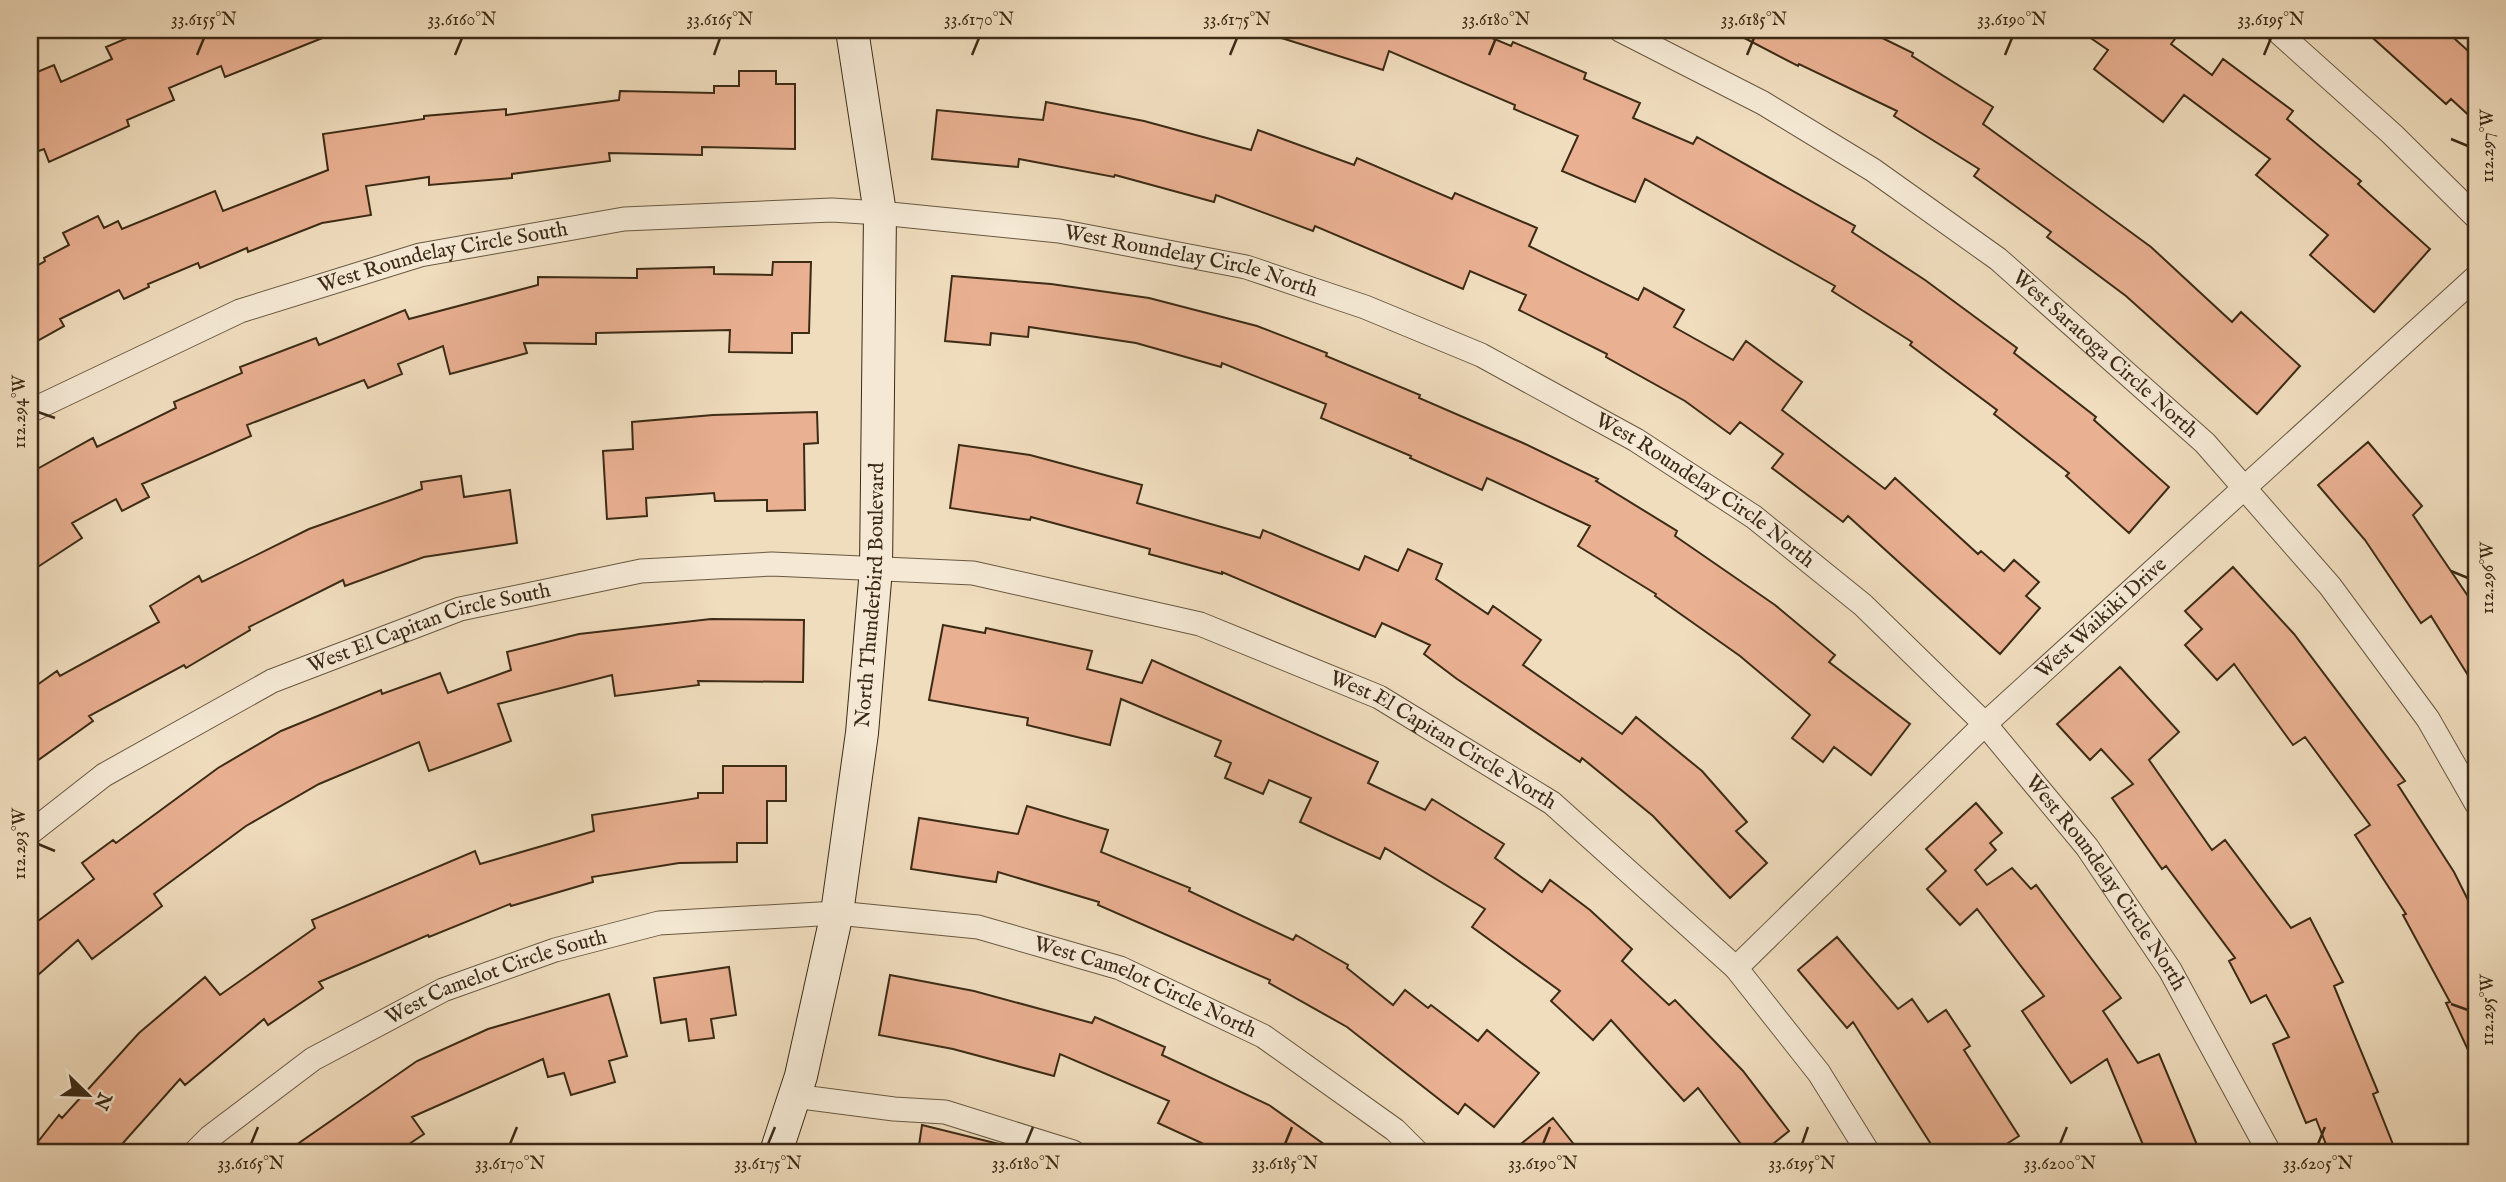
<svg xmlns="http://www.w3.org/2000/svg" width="2506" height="1182" font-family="'IM FELL English',serif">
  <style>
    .building { fill: #e9b091; stroke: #3c2b16; stroke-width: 2 }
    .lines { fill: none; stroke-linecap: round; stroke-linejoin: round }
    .street-casing { stroke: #695840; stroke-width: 25 }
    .secondary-casing { stroke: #3c2b16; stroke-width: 34 }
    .street { stroke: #f5e9d5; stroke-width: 23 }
    .secondary { stroke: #f5e9d5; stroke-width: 32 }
    .ticks { fill: none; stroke: #3c2b16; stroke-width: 2.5 }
    .labels { text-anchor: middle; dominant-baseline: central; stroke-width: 5; stroke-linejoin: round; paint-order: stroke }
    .street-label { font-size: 21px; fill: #3c2b16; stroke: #f5e9d5 }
    .neatline { fill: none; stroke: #3c2b16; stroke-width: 2.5 }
    .ticks-label { font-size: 18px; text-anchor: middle; fill: #3c2b16 }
  </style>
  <rect width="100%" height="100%" fill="#f0ddbe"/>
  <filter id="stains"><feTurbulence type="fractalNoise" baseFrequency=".00286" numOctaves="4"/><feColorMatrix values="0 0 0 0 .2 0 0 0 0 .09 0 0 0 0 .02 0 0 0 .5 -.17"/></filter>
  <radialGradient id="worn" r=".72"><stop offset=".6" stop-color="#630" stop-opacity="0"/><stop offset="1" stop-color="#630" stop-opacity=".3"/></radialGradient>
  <path class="building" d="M146,30h194v1l-115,46 -4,-11 -52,22 5,12 -47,20 2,6 -80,36 -5,-13 -14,5v-79l24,-10 7,17 51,-23 -6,-12z
    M1273,30h200l38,16 2,-4 73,31 -2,6 56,24 -7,15 60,26 4,-7 158,89 -3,6 73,48 92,68 -3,5 82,64 -2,3 75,67 -40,46 -63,-57 3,-3 -75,-59 3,-4 -87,-65 2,-3 -80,-51 3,-5 -190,-107 -10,23 -73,-31 16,-35 -64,-27 1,-4 -126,-54 -6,19 -111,-35z
    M1729,30h137l47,23 -1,3 81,51 -10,17 168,123 81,75 9,-10 59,54 -43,48 -131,-118 -79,-59 4,-5 -77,-56 5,-7 -85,-53 3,-5 -98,-47 -1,2z
    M2079,30h103l-11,14 41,31 11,-16 70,52 -6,8 74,62 -3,3 72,65 -56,63 -64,-57 18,-20 -72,-60 14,-16 -86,-64 -21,27 -69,-53 14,-19z
    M2364,30h81l31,28v64l-25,-23 -5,5z
    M739,71h37v13h19v65l-93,-2v8l-93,-2 1,8 -98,13v4l-83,7v-8l-63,9 5,29 -49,8 -74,29 -1,-4 -47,20 -2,-5 -50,21 1,3 -25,12 -5,-9 -59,29 4,7 -34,19v-75l15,-9 -1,-3 25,-13 -6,-12 35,-17 6,12 14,-7 4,8 93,-38 8,20 105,-41 -5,-36 101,-15v-3l82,-7v6l113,-15 1,-9 94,2v-7h25z
    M1046,102l98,19 107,29 7,-20 96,35 3,-7 95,41 3,-6 82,35 -8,18 109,54 6,-12 40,22 -10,17 59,33 13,-19 56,41 -20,28 103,79 10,-11 83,76 3,-3 23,20 10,-11 25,22 -13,14 14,12 -40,46 -152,-138 -5,6 -71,-54 11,-14 -43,-32 -10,12 -45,-33 -79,-44 1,-3 -88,-44 7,-15 -56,-24 -7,18 -148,-63 -2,5 -97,-36 -2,7 -99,-27 -1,2 -95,-18 -1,8 -86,-8 5,-49 106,10z
    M773,262h38l-2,71h-17v20l-63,-1 1,-22 -134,3v11l-72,-1 3,10 -77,21 -7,-28 -45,18 4,10 -34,14 -4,-8 -117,45 4,11 -109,48 7,13 -27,14 -6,-12 -44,24 10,15 -52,34v-99l63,-35 4,9 79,-39 -2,-6 68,-29 -2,-6 76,-29 3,7 86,-35 4,9 129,-34v-8l99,1v-9l77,-2v7l58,1z
    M952,276l99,8 98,14 108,28 70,27 -1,3 94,39 -1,3 104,45 75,36 -2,2 81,50 -2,5 100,69 60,50 -6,7 81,62 -39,51 -37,-28 -11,15 -31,-24 18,-23 -70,-59 -85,-60 1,-2 -78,-48 12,-20 -103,-48 -5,12 -72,-32 1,-2 -90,-38 5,-14 -104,-41 -1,4 -85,-24 -107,-16 -1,10 -37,-4 -1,12 -45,-4z
    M817,412l1,31 -14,1 1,66 -38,1v-11l-52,1 -1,-8 -68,5 1,18 -40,3 -4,-68 30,-2 -1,-27 81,-7z
    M2368,442l54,64 -9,9 63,93v80l-45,-72 -10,7 -56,-83 -47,-55z
    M959,445l71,10 112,30 -5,18 123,35 3,-8 96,40 6,-14 33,15 10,-22 34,15 -6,15 52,35 5,-8 48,34 -18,25 99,69 14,-17 66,54 45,51 -11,9 31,32 -37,35 -77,-82 -71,-58 -2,4 -123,-83 -33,-25 6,-9 -48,-22 -7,14 -153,-65v2l-73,-20 1,-5 -119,-32 -1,3 -80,-12z
    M461,476l3,21 46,-7 7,53 -93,14 -79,29 -2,-6 -94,47 1,3 -64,38 -2,-3 -95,51 4,5 -63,45v-76l27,-19 3,5 99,-54 -9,-16 49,-30 3,6 107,-53 113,-40 -1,-7z
    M2233,567l61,67 111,147 -7,4 56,87 22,44v151l-30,-64 4,-1 -47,-87 3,-1 -51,-79 15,-10 -65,-88 -12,8 -59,-81 -17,16 -32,-35 17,-16 -17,-18z
    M711,619l93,1 -1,62 -105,-1 1,4 -84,11 -3,-21 -114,29 13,37 -82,30 -10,-29 -100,42 -73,42 -92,68 8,12 -70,53 -14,-19 -48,42v-55l64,-48 -12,-16 31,-23 3,3 102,-75 63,-37 100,-41 1,4 58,-21 8,20 63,-23 -4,-18 72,-18z
    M943,625l42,8 1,-5 106,23 -5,18 55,14 10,-23 226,102 -10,21 57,27 7,-11 72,45 -9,14 47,34 8,-12 40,30 42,39 -10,12 47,44 6,-5 68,71 46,60 -26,21h-16l-49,-64 -14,13 -73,-81 -18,20 -42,-39 9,-10 -88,-64 13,-18 -100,-61 -5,11 -80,-37 11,-24 -42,-18 -6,14 -38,-16 6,-15 -16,-7 6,-15 -100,-42 -11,46 -83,-20 1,-7 -99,-18z
    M2120,667l59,65 -30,28 63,90 13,-10 66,88 19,-10 33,64 -9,4 44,106 -5,2 23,58h-67l-13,-33 -10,4 -33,-79 16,-7 -23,-42 -15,8 -22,-42 6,-3 -69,-92 -4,3 -50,-71 21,-14 -32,-35 -11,11 -33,-36z
    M723,766h63v35h-19v42h-30v19l-58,1 -87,14 1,5 -82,24 -1,-2 -81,33 -1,-2 -109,47 4,6 -55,37 -4,-6 -79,66 -5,-6 -65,73h-85l29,-37 3,3 77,-85 66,-56 15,18 95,-67 -3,-8 163,-69 5,13 114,-33 -2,-16 106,-17v-5h25z
    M1976,803l26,30 -12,10 6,7 -21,20 12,15 25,-17 19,21 5,-4 85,113 -18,13 35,52 21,-9 41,98h-54l-39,-93 -36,24 -49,-72 22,-15 -67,-87 -17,16 -33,-36 19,-18 -20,-22z
    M1027,806l81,24 -7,22 89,36 -1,3 104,49 3,-5 52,30 -1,3 46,37 12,-15 23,18 3,-3 47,36 9,-11 52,43 -45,54 -29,-23 -7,10 -111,-87 -78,-44 1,-3 -172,-75 1,-3 -101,-30 -2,10 -85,-13 8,-51 99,16z
    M1837,937l61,72 14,-10 16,23 18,-12 24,36 -6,4 55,86 -25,16h-58l-83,-130 -6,6 -49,-58z
    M729,967l7,48 -25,4 3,19 -25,3 -3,-22 -25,4 -7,-45z
    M890,975l84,16 118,32 3,-6 70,30 -3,8 107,50 66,47h-114l-63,-29 11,-22 -109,-47 -6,22 -101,-27 -74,-14z
    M609,994l18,62 -18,5 6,21 -44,13 -7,-22 -16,4 -5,-18 -131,58 12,17 -27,18h-111l131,-91 71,-32z
    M1553,1118l27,34h-69z
    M922,1125l85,21 -1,6h-88z"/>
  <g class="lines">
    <defs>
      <g id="street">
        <path id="s1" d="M1620,30l143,73 110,67 125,89 207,184 125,143 98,133 48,84"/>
        <path d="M2276,30l116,104 84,83"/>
        <path id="s2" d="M30,411l210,-100 180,-56 204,-36 208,-9 48,3 179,18 187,36 119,40 116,48 155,85 118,77 109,88 122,119 102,123 83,123 99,182"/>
        <path id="s3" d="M30,833l74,-58 168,-94 188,-72 181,-38 131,-7 201,9 227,51 179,73 173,106 184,165 83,105 49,79"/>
        <path id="s4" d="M1736,968l249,-244 491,-447"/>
        <path d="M794,1096l100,13 51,3 128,40"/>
        <path id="s5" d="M195,1152l15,-15 103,-78 130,-69 112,-40 104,-27 178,-10 141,14 142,41 143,68 132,94 22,22"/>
      </g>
      <g id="secondary">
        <path id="s6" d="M776,1152l25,-76 36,-163 25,-180 14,-164 4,-356 -28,-183"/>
      </g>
    </defs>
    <use href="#street" class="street-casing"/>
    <use href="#secondary" class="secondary-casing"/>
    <use href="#street" class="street"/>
    <use href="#secondary" class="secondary"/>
  </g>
  <path class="ticks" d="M197,55l7,-17M455,55l7,-17M714,55l6,-17M972,55l7,-17M1230,55l7,-17M1489,55l7,-17M1747,55l7,-17M2005,55l7,-17M2264,55l7,-17M2451,139l17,7M38,412l17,6M2451,571l17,7M38,844l17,7M2451,1004l17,6M251,1144l7,-17M510,1144l7,-17M768,1144l7,-17M1026,1144l7,-17M1285,1144l7,-17M1543,1144l7,-17M1802,1144l6,-17M2060,1144l7,-17M2318,1144l7,-17"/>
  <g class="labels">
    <g class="street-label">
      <text stroke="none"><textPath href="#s2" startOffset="443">West Roundelay Circle South</textPath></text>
      <text stroke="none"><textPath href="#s2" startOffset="1200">West Roundelay Circle North</textPath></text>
      <text stroke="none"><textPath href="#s1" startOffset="586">West Saratoga Circle North</textPath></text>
      <text stroke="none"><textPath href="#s2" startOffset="1768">West Roundelay Circle North</textPath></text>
      <text stroke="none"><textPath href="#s6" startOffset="567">North Thunderbird Boulevard</textPath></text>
      <text stroke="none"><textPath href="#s4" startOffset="506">West Waikiki Drive</textPath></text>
      <text stroke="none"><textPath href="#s3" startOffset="453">West El Capitan Circle South</textPath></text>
      <text stroke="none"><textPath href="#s3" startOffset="1508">West El Capitan Circle North</textPath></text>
      <text stroke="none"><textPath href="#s2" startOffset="2334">West Roundelay Circle North</textPath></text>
      <text stroke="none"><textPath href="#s5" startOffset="352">West Camelot Circle South</textPath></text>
      <text stroke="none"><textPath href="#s5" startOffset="1022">West Camelot Circle North</textPath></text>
    </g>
  </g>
  <rect width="2506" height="1182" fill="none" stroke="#f0ddbe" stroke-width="77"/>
  <g transform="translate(88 1095) rotate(113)" stroke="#f5e9d5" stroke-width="5" paint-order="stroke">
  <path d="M0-5L12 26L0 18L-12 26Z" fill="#3c2b16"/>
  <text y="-10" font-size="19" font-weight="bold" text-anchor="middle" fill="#3c2b16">N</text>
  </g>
  <rect x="38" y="38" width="2430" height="1106" class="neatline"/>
  <g class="ticks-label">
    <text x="204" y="25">33.6155°N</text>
    <text x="462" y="25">33.6160°N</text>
    <text x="720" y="25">33.6165°N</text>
    <text x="979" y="25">33.6170°N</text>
    <text x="1237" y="25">33.6175°N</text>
    <text x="1496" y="25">33.6180°N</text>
    <text x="1754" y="25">33.6185°N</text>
    <text x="2012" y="25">33.6190°N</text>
    <text x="2271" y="25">33.6195°N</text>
    <text transform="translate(2487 146) rotate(-90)" y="6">112.297°W</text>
    <text transform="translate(19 412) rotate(-90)" y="6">112.294°W</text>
    <text transform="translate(2487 578) rotate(-90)" y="6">112.296°W</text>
    <text transform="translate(19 844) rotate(-90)" y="6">112.293°W</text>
    <text transform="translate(2487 1010) rotate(-90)" y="6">112.295°W</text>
    <text x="251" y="1169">33.6165°N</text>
    <text x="510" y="1169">33.6170°N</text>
    <text x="768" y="1169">33.6175°N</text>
    <text x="1026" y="1169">33.6180°N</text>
    <text x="1285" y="1169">33.6185°N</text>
    <text x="1543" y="1169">33.6190°N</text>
    <text x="1802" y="1169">33.6195°N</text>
    <text x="2060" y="1169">33.6200°N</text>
    <text x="2318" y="1169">33.6205°N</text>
  </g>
  <rect width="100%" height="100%" filter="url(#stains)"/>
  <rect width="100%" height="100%" fill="url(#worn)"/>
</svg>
